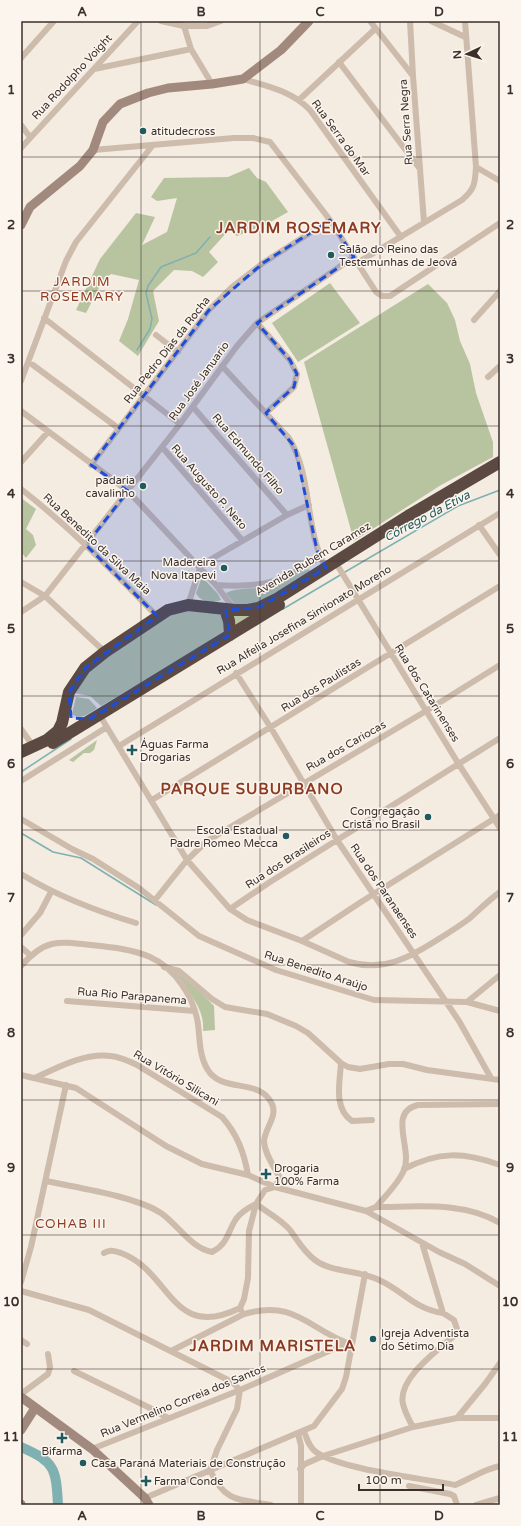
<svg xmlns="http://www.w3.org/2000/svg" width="521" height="1526" font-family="'Varela Round',sans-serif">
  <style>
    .green { fill: #b8c4a0 }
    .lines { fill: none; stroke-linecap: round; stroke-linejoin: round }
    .stream { stroke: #7fb0b2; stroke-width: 1.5 }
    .river { stroke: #7fb0b2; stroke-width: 10 }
    .street { stroke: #cdbbac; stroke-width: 6 }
    .secondary { stroke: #a18a7d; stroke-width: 9 }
    .highway { stroke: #5c4a42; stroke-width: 12 }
    .marked { fill: #1d4ed8; fill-opacity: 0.2; stroke: #1d4ed8; stroke-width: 3; stroke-dasharray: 8 5; stroke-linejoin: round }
    .grid { fill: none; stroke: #3b302b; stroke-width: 1; stroke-opacity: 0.55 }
    .poi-dot { fill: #1f5a5e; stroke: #fbf5ee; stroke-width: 1.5 }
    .labels { text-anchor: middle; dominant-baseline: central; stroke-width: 3; stroke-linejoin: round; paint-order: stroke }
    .street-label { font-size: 11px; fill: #3b302b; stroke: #fbf5ee }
    .poi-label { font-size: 11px; fill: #3b302b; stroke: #fbf5ee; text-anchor: start }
    .water-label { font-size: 12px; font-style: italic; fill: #1f5a5e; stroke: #fbf5ee }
    .quarter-label { font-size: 13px; letter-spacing: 1px; fill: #8c3b22; stroke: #fbf5ee }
    .district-label { font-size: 15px; font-weight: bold; letter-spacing: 1px; fill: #8c3b22; stroke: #fbf5ee }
    .neatline { fill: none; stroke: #3b302b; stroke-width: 1.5 }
    .grid-label { font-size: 13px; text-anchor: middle; font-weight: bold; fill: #3b302b }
  </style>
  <rect width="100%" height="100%" fill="#f4ebe1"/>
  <path class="green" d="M249,168l8,10 9,4 22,30 -23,13 -28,11 -8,-6 -20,22 9,10 -15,15 -11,-6 -18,-1 -21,21 6,30 -21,35 -19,-15 9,-22 11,-39 -28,-6 -9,8 -16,31 -10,-3 24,-51 36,-46 19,4 -13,28 25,-13 10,-34 -20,3 -6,-4 13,-19 64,-1z
    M330,283l30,40 -62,39 -26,-39z
    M428,284l19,19 8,17 5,21 10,23 6,29 17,49v15l-52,28 -87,56 -50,-179z
    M21,498l15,11 -10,20 7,6 3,10 -10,13 -5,-6z
    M309,569l3,5 -57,29 -19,3 -10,-13c12,-6 28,-3 41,-7 14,-3 28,-11 42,-17z
    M202,577l16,17 3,6c-8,4 -21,2 -25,-7z
    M177,610l42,1 4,8 1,15 -123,72 -11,-10 -16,-3 19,-27z
    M231,615h21l-19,11z
    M76,697l13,2 8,9c-7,5 -17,13 -25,6z
    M97,740l-3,10 -4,3h-6l-11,9 -4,-2z
    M177,974l8,2 29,30 1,24 -12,1c2,-23 -15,-39 -26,-57z"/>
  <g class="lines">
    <path class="stream" d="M137,350l13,-21 2,-10 -6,-26 2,-7 13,-19 35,-14 14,-16
      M345,572l113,-66 42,-16
      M283,609l59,-35
      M21,772l50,-33
      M21,833l32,19 28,6 75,47"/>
    <path class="river" d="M21,1447c34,15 35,21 37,58"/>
    <path class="street" d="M161,21l23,5 7,23 21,35
      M370,21l43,55
      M410,21l3,55 11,146
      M431,21l34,16
      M184,26h23l14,-5
      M21,58l33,-37
      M339,62l81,107
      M94,69l97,-20
      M243,79c24,7 49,12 67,31l91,127
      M300,99l75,-70
      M21,125l9,12
      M21,148l117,-127
      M93,150l141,-12h19l17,4 60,78 46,72 6,4h8l110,-73
      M476,167l24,14
      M357,263l105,-63c13,-11 13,-17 14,-33l-11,-146
      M44,318l136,106
      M474,320l26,-29
      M257,323l33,37 7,14 -3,13 -28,26
      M156,335l22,17
      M33,365l85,63
      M222,366l67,72c24,39 15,91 37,130
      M488,377l12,-11
      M21,381l45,-120 10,-19 77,-97
      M193,407l94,108
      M21,411l107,80 88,94 18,24
      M162,447l80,93
      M21,462l27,-30
      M91,465l118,-155 23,-23 31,-24 67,-43
      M21,489c49,38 92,83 136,127
      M479,525l21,30
      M339,568l119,195 42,65
      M21,582l24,14 60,56
      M216,585c46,3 65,-2 104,-28
      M188,605l12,-37 8,-7 79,-46 22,-10
      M21,612l24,-16 135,-172 57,-78 20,-23 97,-66
      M236,673l35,55 66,112 122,181 32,57
      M99,714l88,146 43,49 17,11 55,21 47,21c34,10 60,-4 88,-22 11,-7 23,-14 33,-22 10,-9 19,-18 30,-26
      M21,729l12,17
      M119,746l381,-233
      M21,781l86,-54
      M152,800l348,-214
      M21,819l51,30 21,10 46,29 60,48 77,34 98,30 93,2 33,9
      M21,874c36,22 75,37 115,49
      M155,900l32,-40 20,-19 219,-130 74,-46
      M230,909l40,-27 230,-144
      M21,935l19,-22 11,-21
      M302,941l59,-39 139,-87
      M21,947l9,8
      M21,966c24,-27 36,-25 70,-21 19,2 41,4 59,12 25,11 44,40 48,67 2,16 1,35 12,49 16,19 51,6 62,31 6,13 -8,25 -8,38 1,12 10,25 16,36l-5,9
      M164,967l15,4 33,28 13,8 42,7 29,12 12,7 33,30 7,4 12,2 29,-5h14l24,6 73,10
      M67,1001l128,10
      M467,1002l33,-27
      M341,1063c-1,19 -8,45 11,58l20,-1
      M21,1075l55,13 90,58 36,18 46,11 27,12 91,24 73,41 26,12 35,22
      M35,1078c21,-10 51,-26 76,-22 9,1 18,5 26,9l85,52c15,17 22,35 26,58
      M404,1169c35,-18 59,-17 96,-4
      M46,1181c32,7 89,15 115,32 17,12 31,36 51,39 16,-8 15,-19 24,-33 5,-7 12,-11 20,-15 11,8 26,16 34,26 8,11 14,22 25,30 17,13 44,10 64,20 23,10 37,30 64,33
      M376,1207c9,-11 23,-24 28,-37 9,-21 -17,-58 14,-65l82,-1
      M366,1211l10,-4c41,0 88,-6 124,16
      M104,1253c6,-4 11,-2 17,0 50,18 50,89 119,55
      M21,1282l10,-35 35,-162
      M21,1291l68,19 143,72 8,8
      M241,1310l-1,-2 4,-9 4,-21 1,-47 7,-27 9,-14 10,-3
      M21,1340l6,4
      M171,1351l73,-37c51,-15 64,15 106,30
      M74,1371l74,36 20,11
      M240,1390l-3,19 -20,41 -7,20c15,33 29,29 61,35
      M21,1394l27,-20 2,-7 -2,-13
      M457,1418l28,-34 15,-21
      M413,1427c-4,-7 -8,-15 -10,-23 -6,-25 35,-54 52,-69l2,-6 -3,-9 -11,-7 -21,-70
      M304,1431c3,8 5,16 12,21 26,18 105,26 139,33 15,-6 29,-16 45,-19
      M298,1433l3,13v59
      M92,1449l148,-59 107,-47
      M300,1469l5,-5 18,-8 90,-29 44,-9h43
      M409,1486l41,8 4,2 3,9
      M145,1498l169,-72 28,-37 4,-12 19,-103
      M476,1505l24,-7"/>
    <path class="secondary" d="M21,225l9,-18 50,-41 13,-16 10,-28 17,-18 28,-11 20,-5 44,-4 31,-5 38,-29 28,-29
      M21,1397l71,52 53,49 4,7
      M21,1430l14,-22
      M21,1504v1"/>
    <path class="highway" d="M225,609l4,12 1,14
      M53,743l226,-138
      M21,752l26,-12 11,-9 4,-8 7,-31 16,-24 20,-16 63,-42 20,-5 47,5h13l10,-2 20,-10 130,-82 92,-54"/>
  </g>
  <path class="marked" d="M330,220l24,37 -97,66 33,37 7,14 -3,13 -28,26 29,34 22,103 9,18 -68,40 -32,2 4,25 -140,84 -19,-1 -2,-26 16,-24 72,-52 -71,-71 42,-54 -37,-26 118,-155 54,-47z"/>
  <path class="grid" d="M141,21v1484M260,21v1484M380,21v1484M21,157h479M21,291h479M21,426h479M21,561h479M21,696h479M21,830h479M21,965h479M21,1100h479M21,1235h479M21,1369h479"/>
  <g class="poi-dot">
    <circle cx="143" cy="131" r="4"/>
    <circle cx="331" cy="255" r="4"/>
    <circle cx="143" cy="486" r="4"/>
    <circle cx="224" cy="568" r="4"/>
    <path d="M130 744h4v4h4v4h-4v4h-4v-4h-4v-4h4z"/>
    <circle cx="428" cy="817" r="4"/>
    <circle cx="286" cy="836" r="4"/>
    <path d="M264 1168h4v4h4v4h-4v4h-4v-4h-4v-4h4z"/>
    <circle cx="373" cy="1339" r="4"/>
    <path d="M60 1432h4v4h4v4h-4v4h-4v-4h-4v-4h4z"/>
    <circle cx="83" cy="1463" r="4"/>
    <path d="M144 1475h4v4h4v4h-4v4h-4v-4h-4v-4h4z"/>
  </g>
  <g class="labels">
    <g class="street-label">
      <text transform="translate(72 77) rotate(-47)">Rua Rodolpho Voight</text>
      <text transform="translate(406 122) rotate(-94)">Rua Serra Negra</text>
      <text transform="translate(341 138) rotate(54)">Rua Serra do Mar</text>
      <text transform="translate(167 350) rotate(-52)">Rua Pedro Dias da Rocha</text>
      <text transform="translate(199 381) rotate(-54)">Rua José Januario</text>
      <text transform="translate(248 454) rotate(49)">Rua Edmundo Filho</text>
      <text transform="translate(209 487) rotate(49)">Rua Augusto P. Neto</text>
      <text transform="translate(97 544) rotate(43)">Rua Benedito da Silva Maia</text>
      <text transform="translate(313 559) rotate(-31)">Avenida Rubem Caramez</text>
      <text transform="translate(304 620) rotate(-31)">Rua Alfelia Josefina Simionato Moreno</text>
      <text transform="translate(321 685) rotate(-32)">Rua dos Paulistas</text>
      <text transform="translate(427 693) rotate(58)">Rua dos Catarinenses</text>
      <text transform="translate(346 746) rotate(-30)">Rua dos Cariocas</text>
      <text transform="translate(288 859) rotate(-33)">Rua dos Brasileiros</text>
      <text transform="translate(384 891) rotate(56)">Rua dos Paranaenses</text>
      <text transform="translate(316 971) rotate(18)">Rua Benedito Araújo</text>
      <text transform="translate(132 996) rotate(5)">Rua Rio Parapanema</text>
      <text transform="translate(176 1078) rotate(31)">Rua Vitório Silicani</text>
      <text transform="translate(183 1401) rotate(-22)">Rua Vermelino Correia dos Santos</text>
    </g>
    <g class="poi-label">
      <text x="151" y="131">atitudecross</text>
      <text x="339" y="249">Salão do Reino das<tspan x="339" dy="13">Testemunhas de Jeová</tspan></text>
      <text x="135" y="480" text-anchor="end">padaria<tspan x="135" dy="13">cavalinho</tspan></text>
      <text x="216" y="562" text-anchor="end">Madereira<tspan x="216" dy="13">Nova Itapevi</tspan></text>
      <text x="140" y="744">Águas Farma<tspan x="140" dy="13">Drogarias</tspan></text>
      <text x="420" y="811" text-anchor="end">Congregação<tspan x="420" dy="13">Cristã no Brasil</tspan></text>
      <text x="278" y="830" text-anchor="end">Escola Estadual<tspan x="278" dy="13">Padre Romeo Mecca</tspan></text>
      <text x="274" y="1168">Drogaria<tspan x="274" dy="13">100% Farma</tspan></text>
      <text x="381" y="1333">Igreja Adventista<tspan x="381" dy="13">do Sétimo Dia</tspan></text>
      <text x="62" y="1451" text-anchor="middle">Bifarma</text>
      <text x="91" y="1463">Casa Paraná Materiais de Construção</text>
      <text x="154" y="1481">Farma Conde</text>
    </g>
    <g class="water-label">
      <text transform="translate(427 516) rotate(-28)">Córrego da Etiva</text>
    </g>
    <g class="quarter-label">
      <text x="82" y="282">JARDIM<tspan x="82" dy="15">ROSEMARY</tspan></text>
      <text x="71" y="1224">COHAB III</text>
    </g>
    <g class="district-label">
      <text x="299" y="228">JARDIM ROSEMARY</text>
      <text x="252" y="789">PARQUE SUBURBANO</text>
      <text x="273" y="1346">JARDIM MARISTELA</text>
    </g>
  </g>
  <rect width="521" height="1526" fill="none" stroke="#fbf5ee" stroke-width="44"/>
  <g transform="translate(467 54) rotate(266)" stroke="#fbf5ee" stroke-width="3" paint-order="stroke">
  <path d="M0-3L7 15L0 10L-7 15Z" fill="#3b302b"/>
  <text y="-6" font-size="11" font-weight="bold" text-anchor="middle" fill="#3b302b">N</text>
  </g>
  <path d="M359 1484v6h84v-6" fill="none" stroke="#3b302b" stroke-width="2"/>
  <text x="365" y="1484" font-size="12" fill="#3b302b" stroke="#fbf5ee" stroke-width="3" paint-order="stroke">100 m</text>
  <rect x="22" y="22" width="477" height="1482" class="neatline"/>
  <g class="grid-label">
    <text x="82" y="16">A</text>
    <text x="201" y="16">B</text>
    <text x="320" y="16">C</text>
    <text x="439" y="16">D</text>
    <text x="11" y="94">1</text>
    <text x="510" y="94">1</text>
    <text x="11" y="229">2</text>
    <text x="510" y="229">2</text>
    <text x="11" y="363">3</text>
    <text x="510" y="363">3</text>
    <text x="11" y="498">4</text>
    <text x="510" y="498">4</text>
    <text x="11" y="633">5</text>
    <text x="510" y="633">5</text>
    <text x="11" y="768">6</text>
    <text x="510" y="768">6</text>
    <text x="11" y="902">7</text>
    <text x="510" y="902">7</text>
    <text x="11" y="1037">8</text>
    <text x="510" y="1037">8</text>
    <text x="11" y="1172">9</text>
    <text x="510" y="1172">9</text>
    <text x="11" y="1306">10</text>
    <text x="510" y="1306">10</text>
    <text x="11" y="1441">11</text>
    <text x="510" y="1441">11</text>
    <text x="82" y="1520">A</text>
    <text x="201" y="1520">B</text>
    <text x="320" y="1520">C</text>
    <text x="439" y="1520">D</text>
  </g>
</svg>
